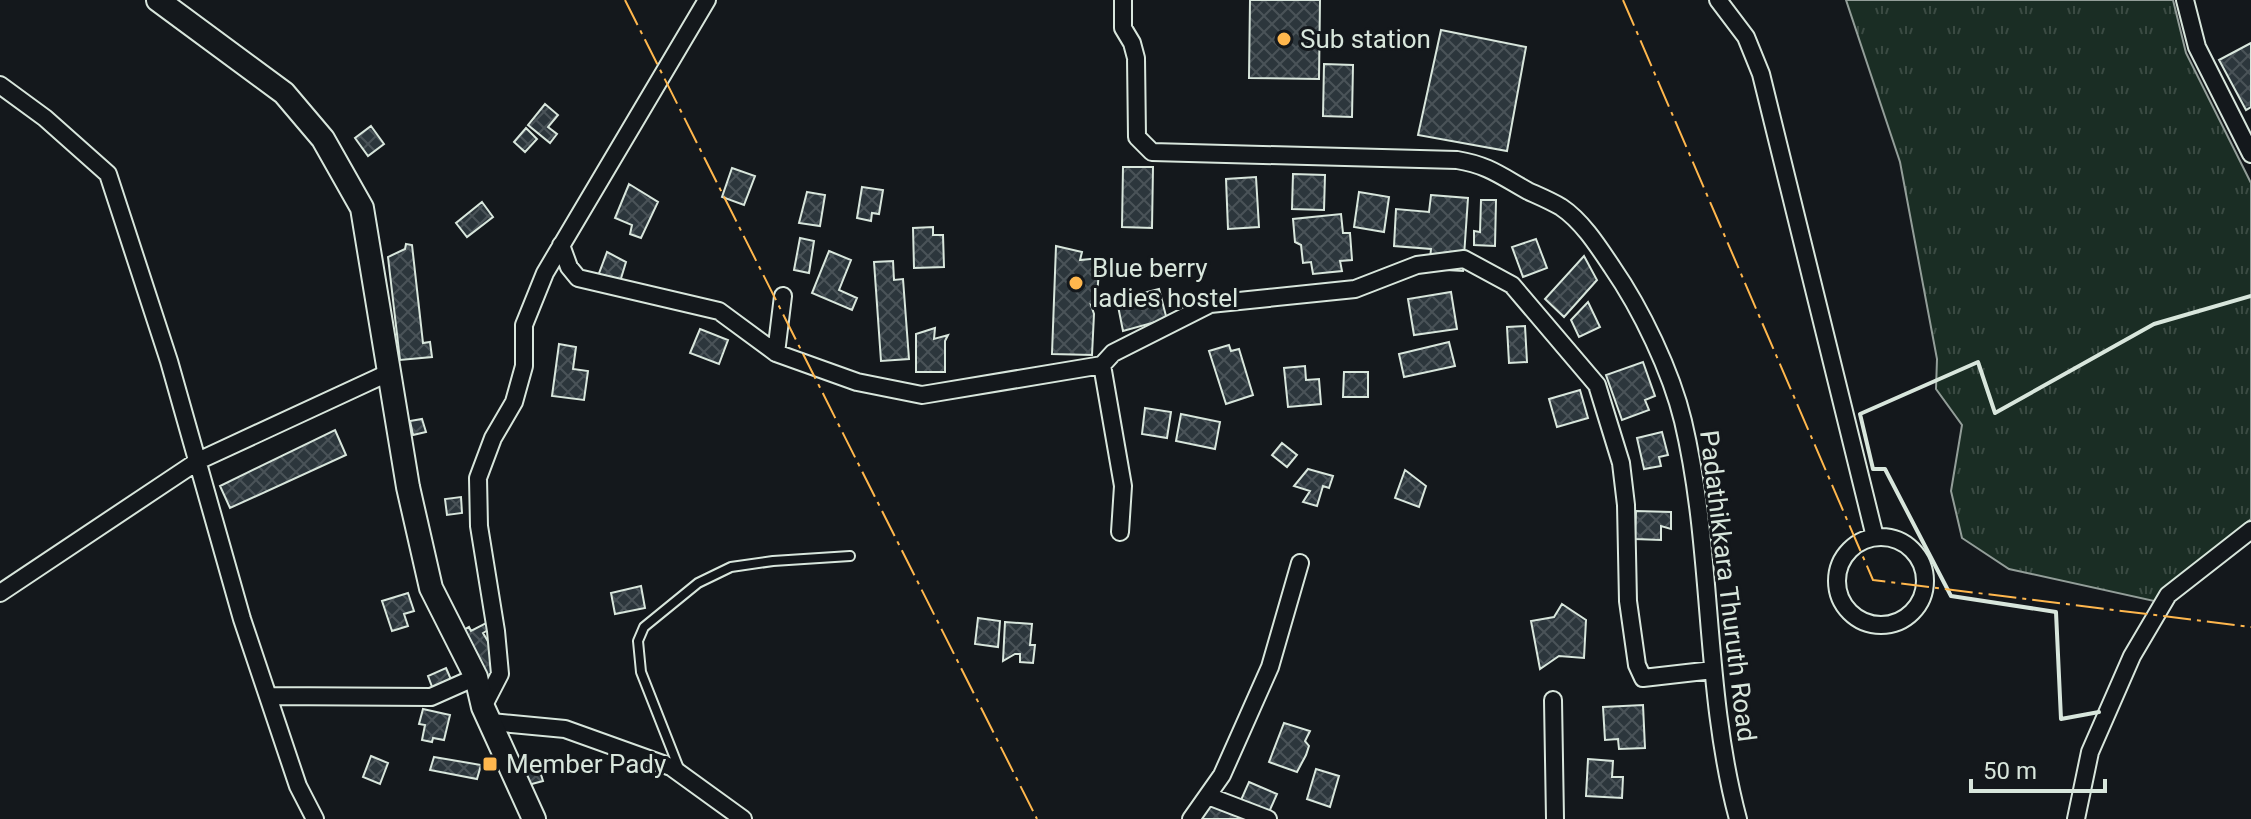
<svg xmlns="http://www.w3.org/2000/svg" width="2251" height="819" font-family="Roboto,sans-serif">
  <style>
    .grass { fill: url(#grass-tufts); stroke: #939e99; stroke-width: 2 }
    .building { fill: url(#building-cross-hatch); stroke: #d8e6dc; stroke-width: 2 }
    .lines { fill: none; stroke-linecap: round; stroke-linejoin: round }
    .service-casing { stroke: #d8e6dc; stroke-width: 12 }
    .minor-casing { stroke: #d8e6dc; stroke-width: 20 }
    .secondary-casing { stroke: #d8e6dc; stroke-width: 26 }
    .service { stroke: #14181c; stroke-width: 8 }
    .minor { stroke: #14181c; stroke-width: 16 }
    .secondary { stroke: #14181c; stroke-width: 22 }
    .wall { stroke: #d8e6dc; stroke-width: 4 }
    .power { stroke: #ffb74d; stroke-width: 2; stroke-dasharray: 28 6 4 6; stroke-linecap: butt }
    .poi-dot { fill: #ffb74d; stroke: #14181c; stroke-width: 3 }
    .labels { text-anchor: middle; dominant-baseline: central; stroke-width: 6; stroke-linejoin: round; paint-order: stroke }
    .poi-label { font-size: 26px; fill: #d8e6dc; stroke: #14181c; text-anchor: start }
    .street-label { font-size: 26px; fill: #d8e6dc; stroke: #14181c }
  </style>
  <defs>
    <pattern id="grass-tufts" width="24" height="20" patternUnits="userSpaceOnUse" patternTransform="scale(2)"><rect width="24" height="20" fill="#1a2d24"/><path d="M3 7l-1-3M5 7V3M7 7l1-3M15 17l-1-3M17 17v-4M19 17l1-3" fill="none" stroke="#3b4b43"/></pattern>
    <pattern id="building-cross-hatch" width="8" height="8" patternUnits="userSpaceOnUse" patternTransform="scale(2)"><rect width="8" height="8" fill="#2c363c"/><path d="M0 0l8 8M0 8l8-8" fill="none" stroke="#4a5358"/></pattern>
  </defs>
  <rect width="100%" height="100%" fill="#14181c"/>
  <path class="grass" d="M1846,0h327l13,53 65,130v336l-97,82 -145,-32 -47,-31 -11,-47 11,-66 -26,-36 1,-30 -37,-197z"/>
  <path class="building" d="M1250,0h70l-1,79 -70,-1z
    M1441,30l85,17 -19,104 -89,-16z
    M2251,43v64l-5,3 -27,-50z
    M1324,64l29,1 -1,52 -29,-1z
    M545,104l13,11 -10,12 9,7 -7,9 -22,-18z
    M371,126l13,18 -16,12 -13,-18z
    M526,128l11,11 -12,13 -11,-10z
    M1123,167h30l-1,61 -30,-1z
    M732,168l23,8 -11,29 -22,-8z
    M1293,174l32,1 -1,35 -32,-1z
    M1256,177l3,50 -31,2 -2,-50z
    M629,184l29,18 -17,36 -11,-4 2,-9 -17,-7z
    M862,187l21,3 -4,24 -7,-1 -1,8 -14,-3z
    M807,192l18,3 -5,31 -21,-3z
    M1359,192l30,5 -5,35 -30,-5z
    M1431,195l37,3 -5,73 -34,-2 2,-20 -37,-3 2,-37 33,3z
    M1481,200h15l-1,46 -21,-1v-14l6,1z
    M482,202l11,15 -26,20 -11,-14z
    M1341,214l2,19h7l2,27 -12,1 2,10 -29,3 -2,-12 -8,1 -2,-18 -6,-3 -2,-23z
    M933,227v8h10l1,32 -30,1 -1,-40z
    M800,238l14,3 -5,32 -15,-3z
    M1536,239l11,29 -24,9 -11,-30z
    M406,244l6,1 11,98 7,-1 2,15 -32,3 -12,-103 17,-8z
    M1056,246l26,6 -2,8 20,-2 -4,50 -5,-3 3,9 -2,41 -40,-1z
    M829,251l22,9 -12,30 18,8 -5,12 -40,-17z
    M607,252l19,10 -7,23 -21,-9z
    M1584,256l13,24 -33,37 -19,-18z
    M893,261l1,19 9,-1 6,80 -28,2 -7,-99z
    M1159,289l7,27 -3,4 -40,11 -5,-25 6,-8z
    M1451,292l6,37 -43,6 -6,-36z
    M1588,302l12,25 -21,10 -8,-17z
    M1525,326l2,36 -18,1 -2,-36z
    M935,328l-1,11 14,-4 -3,6v31h-29v-38z
    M700,329l28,11 -9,24 -29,-11z
    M1449,342l6,24 -51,11 -5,-23z
    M559,344l17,3 -3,22 15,2 -4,29 -32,-4z
    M1229,345l2,6 8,-2 14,46 -27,9 -17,-53z
    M1643,362l12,34 -10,4 4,10 -27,10 -16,-45z
    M1305,366l1,14 13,-1 2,25 -33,3 -4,-39z
    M1344,372h24v25h-25z
    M1580,390l8,28 -31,9 -8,-28z
    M1145,408l26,4 -4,26 -25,-4z
    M1181,414l39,8 -5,27 -39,-8z
    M422,419l4,13 -13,3 -3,-14z
    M335,430l11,25 -116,53 -10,-22z
    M1662,432l6,23 -9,2 2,9 -17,3 -7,-31z
    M1282,443l15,12 -10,12 -15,-12z
    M1308,469l25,7 -4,12 -6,-2 -6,20 -14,-4 7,-11 -16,-5z
    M1405,470l21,16 -7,21 -24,-9z
    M461,497l1,16 -15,2 -2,-16z
    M1636,511l35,1v17l-10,-3v14l-26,-1z
    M641,586l4,22 -30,6 -4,-21z
    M408,593l6,18 -10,3 4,12 -16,5 -10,-30z
    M1562,604l24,16 -2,38 -25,-2 -19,13 -9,-48 23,-4z
    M978,618l22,3 -2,26 -23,-3z
    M490,621l3,6 -10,6 12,20 -4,32 -31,-53 9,-5 2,4z
    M1005,622l27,2 -2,21h5l-2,18 -13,-1v-8h-5l-12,7z
    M446,668l7,16 -19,8 -6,-16z
    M1643,705l2,43 -26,1 -1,-10 -13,1 -2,-33z
    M423,709l27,6 -6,25 -11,-2 -1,4 -10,-2 3,-15 -6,-1z
    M1284,723l26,8 -5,10 4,5 -3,9 -9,17 -28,-10z
    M371,756l17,7 -8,21 -17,-7z
    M434,757l47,8 -4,14 -47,-9z
    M1588,759l25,2 -1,16h11l-1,21 -36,-2z
    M537,762l6,19 -15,4 -6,-19z
    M1316,769l23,7 -9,31 -23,-8z
    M1249,782l28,12 -8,18 -28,-12z
    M1211,790l58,29h-72z"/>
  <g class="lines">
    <defs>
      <path id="service" d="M680,771l-39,-99 -3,-31 6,-14 54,-44 33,-16 42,-6 77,-5"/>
      <path id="minor" d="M1123,0v28l9,15 4,15 1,79 15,15 305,8c31,5 44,16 71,31 11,5 23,10 33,16 21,14 37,39 51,60 29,42 59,104 71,154 31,131 20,268 55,398
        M1718,0l28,37 15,37 114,463
        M2185,0l12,47 54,107
        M0,85l45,33 63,56 61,187 73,258 56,167 17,33
        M561,245l8,22 9,11 141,33 57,42
        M783,296l-7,57 81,29 65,13 180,-30 11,-12 97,-49 145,-15 62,-24 47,-6 48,26 85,100 24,78 5,42 2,96 9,64 6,13 70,-8
        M1102,365l21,121 -3,46
        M1837 581a44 44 0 1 1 88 0a44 44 0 1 1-88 0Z
        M0,593l198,-132 190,-88
        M268,696l163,1 45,-20
        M1553,700l2,119
        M483,707l17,-33 -4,-43 -17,-105 -1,-48 15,-40 21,-36 10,-36v-41l21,-52 162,-273
        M491,722l74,7 106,38 72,52
        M1208,796l60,23
        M1191,819l31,-44 48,-108 30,-104
        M2076,819l14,-67 42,-96 36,-61 83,-65"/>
      <path id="secondary" d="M158,0l126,93 39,46 39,69 46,279 23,101 45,89 7,30 51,112"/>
    </defs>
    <use href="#service" class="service-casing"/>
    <use href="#minor" class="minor-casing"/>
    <use href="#secondary" class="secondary-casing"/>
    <use href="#service" class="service"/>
    <use href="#minor" class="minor"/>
    <use href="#secondary" class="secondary"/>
    <path class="wall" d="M2099,712l-38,7 -5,-107 -105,-16 -66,-127h-12l-13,-55 118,-52 17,51 159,-89 97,-28"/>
    <path class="power" d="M625,0l412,819
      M1623,0l250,580 378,47"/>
  </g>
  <g class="poi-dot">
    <circle cx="1284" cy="39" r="8"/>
    <circle cx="1076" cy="283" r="8"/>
    <rect x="482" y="756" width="16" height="16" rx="4"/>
  </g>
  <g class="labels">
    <g class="poi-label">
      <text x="1300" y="39">Sub station</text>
      <text x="1092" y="268">Blue berry<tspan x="1092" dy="30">ladies hostel</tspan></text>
      <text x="506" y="764">Member Pady</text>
    </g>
    <g class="street-label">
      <text transform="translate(1728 586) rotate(83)">Padathikkara Thuruth Road</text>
    </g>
  </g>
  <path d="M1971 779v12h134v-12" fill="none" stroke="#d8e6dc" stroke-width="4"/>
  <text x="1983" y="779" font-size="24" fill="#d8e6dc" stroke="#14181c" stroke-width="6" paint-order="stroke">50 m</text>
</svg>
